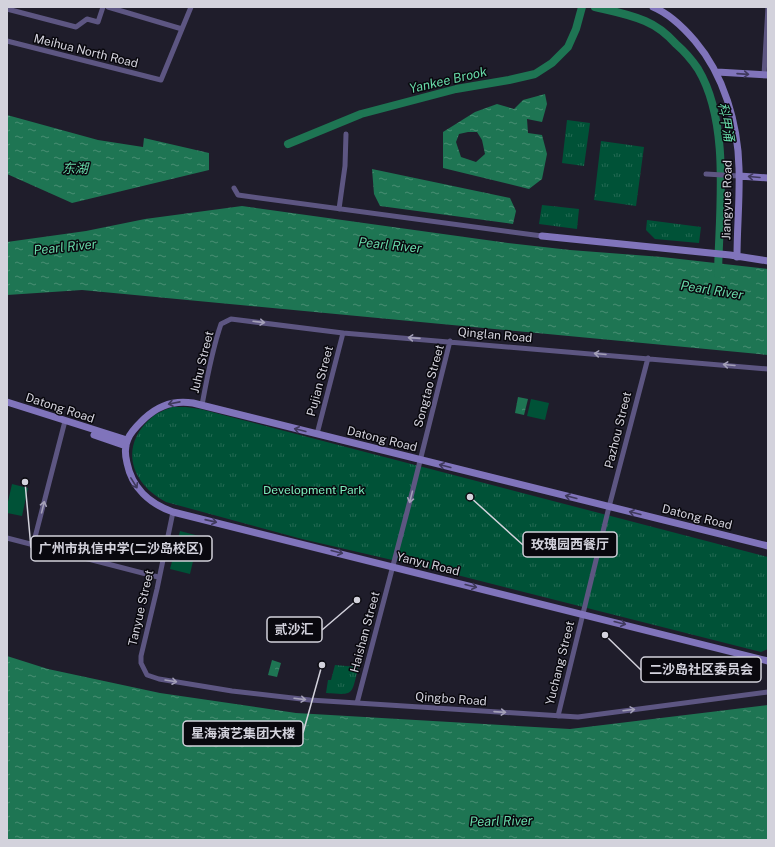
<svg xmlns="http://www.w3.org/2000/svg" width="775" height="847" font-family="'Public Sans','Noto Sans SC',sans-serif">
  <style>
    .grass { fill: url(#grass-tufts) }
    .garden { fill: #005237 }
    .water { fill: url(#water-ripples); fill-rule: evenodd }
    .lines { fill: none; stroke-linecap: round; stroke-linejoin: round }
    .river { stroke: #1e7553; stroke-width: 8 }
    .street { stroke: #5d5682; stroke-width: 5 }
    .secondary { stroke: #8074bb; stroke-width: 7 }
    .oneway { stroke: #3f395c }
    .oneway2 { stroke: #a4a0b8 }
    .labels { text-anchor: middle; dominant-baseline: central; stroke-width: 3; stroke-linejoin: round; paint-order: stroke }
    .street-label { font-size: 12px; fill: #d3d2dc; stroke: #09080e }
    .park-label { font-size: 12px; fill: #7deebc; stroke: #09080e }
    .water-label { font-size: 13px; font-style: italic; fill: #67d8a7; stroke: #09080e }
    .leader { fill: none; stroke: #d3d2dc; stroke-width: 1.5 }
    .callout-dot { fill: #d3d2dc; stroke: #09080e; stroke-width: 1.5 }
    .callout { fill: #09080e; stroke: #d3d2dc; stroke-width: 1.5 }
    .callout-label { font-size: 13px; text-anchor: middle; font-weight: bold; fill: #d3d2dc }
  </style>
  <defs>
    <pattern id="grass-tufts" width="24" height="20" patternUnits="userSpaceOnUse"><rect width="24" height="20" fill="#005237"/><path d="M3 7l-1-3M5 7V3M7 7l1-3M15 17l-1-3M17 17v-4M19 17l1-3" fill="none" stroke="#246a53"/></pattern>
    <pattern id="water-ripples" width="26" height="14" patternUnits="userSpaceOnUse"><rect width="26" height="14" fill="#1e7553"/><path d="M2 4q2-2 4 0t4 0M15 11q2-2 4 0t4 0" fill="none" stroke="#488e73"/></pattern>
  </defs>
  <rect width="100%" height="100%" fill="#1f1d2b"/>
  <path class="grass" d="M567,120l23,3 -6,43 -22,-3z
    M601,141l43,6 -8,59 -42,-6z
    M542,205l37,4 -2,20 -38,-5z
    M647,220l54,7 -2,16 -44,-4 -9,-9z
    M172,407h14l14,2 568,148v92l-7,3 -300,-76 -159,-37 -136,-37c-35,-18 -47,-55 -16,-83 6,-6 15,-9 22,-12z
    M335,665l22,2 1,2c-7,27 -4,26 -32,24l2,-13h3z"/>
  <path class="garden" d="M531,399l18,4 -4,17 -18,-4z
    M12,484l16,4 -6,28 -15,-3v-7z
    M180,531l19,5 -9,38 -20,-5z"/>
  <path class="water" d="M545,94l2,10 -5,18 -15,-3 1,14 14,2 5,19 -5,25 -13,10 -86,-21v-36l32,-20 22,-8 17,5 9,-9zM468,132h9l5,8 3,14 -9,8 -15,-5 -5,-15 3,-8z
    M7,115l91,25 45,7 1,-9 65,15v17l-137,33 -65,-29z
    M372,169l138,29 6,13 -3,13 -133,-18 -6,-12z
    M242,206l266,37 62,7 92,7 106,12v86l-686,-65 -75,5v-53l79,-11 59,-12z
    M518,397l10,2 -4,16 -9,-2z
    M7,656l41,13 112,24 136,20 274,16 198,-24v135h-761z
    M272,660l9,3 -4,14 -9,-2z"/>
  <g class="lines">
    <path class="river" d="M595,7c17,4 34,7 50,14 12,5 22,13 31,23 8,7 16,16 22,25 33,55 21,143 20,205
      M288,144l73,-30 95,-25 53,-9 26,-6 17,-11 16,-16 8,-18 6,-22"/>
    <path class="street" d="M108,7l74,22
      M7,9l69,18 11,-8 11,3 5,-15
      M7,41l154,39 30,-73
      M764,75l4,-68
      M706,174l33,2
      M234,188l4,7 304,41
      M339,209l6,-43 1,-32
      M202,405c5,-27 10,-55 19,-81l10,-5 112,14 425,36
      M317,434l26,-101
      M173,512l-16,77 -16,67v7l6,12 12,4 73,12 78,9 268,17 190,-25
      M7,538l151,39
      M33,545l32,-124
      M357,703l55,-210 38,-152
      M558,716l51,-209 39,-149"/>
    <path class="secondary" d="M653,7c17,7 30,20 42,34 29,34 43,83 44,127 1,30 -2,59 -2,89
      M717,72l51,3
      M739,176l29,2
      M542,236l188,19 38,6
      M7,402l120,38
      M94,435l32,11
      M768,546l-575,-143c-18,-3 -34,2 -48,15 -6,6 -14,13 -17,21 -4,8 -3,16 -1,24 5,25 23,41 46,49l595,149"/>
  </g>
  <defs><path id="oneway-shaft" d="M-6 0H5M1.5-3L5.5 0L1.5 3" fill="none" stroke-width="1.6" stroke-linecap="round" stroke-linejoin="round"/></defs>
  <g class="oneway">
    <use href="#oneway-shaft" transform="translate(743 74) rotate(4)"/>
    <use href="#oneway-shaft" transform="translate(754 177) rotate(-175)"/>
    <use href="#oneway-shaft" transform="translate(174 403) rotate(169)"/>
    <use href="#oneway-shaft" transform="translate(300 430) rotate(-166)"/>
    <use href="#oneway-shaft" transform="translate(445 466) rotate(-166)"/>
    <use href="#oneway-shaft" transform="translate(134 483) rotate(58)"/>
    <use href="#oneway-shaft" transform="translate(571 497) rotate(-166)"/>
    <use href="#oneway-shaft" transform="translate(635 513) rotate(-166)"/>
    <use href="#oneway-shaft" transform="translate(211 521) rotate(13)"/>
    <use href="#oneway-shaft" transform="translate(337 552) rotate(14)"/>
    <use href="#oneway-shaft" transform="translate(471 586) rotate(14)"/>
    <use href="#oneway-shaft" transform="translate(620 623) rotate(14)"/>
  </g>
  <g class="oneway2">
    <use href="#oneway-shaft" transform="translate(259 322) rotate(7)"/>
    <use href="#oneway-shaft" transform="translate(414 338) rotate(-176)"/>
    <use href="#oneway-shaft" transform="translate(600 354) rotate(-175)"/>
    <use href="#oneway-shaft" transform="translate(729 365) rotate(-175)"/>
    <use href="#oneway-shaft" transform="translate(411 497) rotate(104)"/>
    <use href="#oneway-shaft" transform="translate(43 507) rotate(-76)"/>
    <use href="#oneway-shaft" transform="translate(171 681) rotate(9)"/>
    <use href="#oneway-shaft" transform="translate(300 699) rotate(7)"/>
    <use href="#oneway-shaft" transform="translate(629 710) rotate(-7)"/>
    <use href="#oneway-shaft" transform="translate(500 712) rotate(4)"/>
  </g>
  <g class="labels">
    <g class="street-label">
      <text transform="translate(86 51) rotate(14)">Meihua North Road</text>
      <text transform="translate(727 200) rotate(-89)">Jiangyue Road</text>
      <text transform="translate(495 335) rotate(5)">Qinglan Road</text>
      <text transform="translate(202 362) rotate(-76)">Juhu Street</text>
      <text transform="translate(320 381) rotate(-75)">Pujian Street</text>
      <text transform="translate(429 386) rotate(-75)">Songtao Street</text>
      <text transform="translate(60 408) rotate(18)">Datong Road</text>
      <text transform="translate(618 430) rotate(-76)">Pazhou Street</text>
      <text transform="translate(382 439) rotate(14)">Datong Road</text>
      <text transform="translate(697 517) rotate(14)">Datong Road</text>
      <text transform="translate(428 564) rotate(14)">Yanyu Road</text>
      <text transform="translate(141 608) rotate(-77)">Tanyue Street</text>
      <text transform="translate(365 632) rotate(-75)">Haishan Street</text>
      <text transform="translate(560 663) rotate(-76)">Yuchang Street</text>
      <text transform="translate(451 699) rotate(4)">Qingbo Road</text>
    </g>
    <g class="park-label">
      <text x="314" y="490">Development Park</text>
    </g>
    <g class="water-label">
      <text transform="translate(448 80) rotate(-13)">Yankee Brook</text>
      <text transform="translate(726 122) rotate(80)">科甲涌</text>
      <text x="75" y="168">东湖</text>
      <text transform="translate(390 245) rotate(6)">Pearl River</text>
      <text transform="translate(65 247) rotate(-6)">Pearl River</text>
      <text transform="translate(712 290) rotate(9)">Pearl River</text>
      <text transform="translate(501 821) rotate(-1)">Pearl River</text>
    </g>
  </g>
  <path class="leader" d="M470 497L523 545M25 482L31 548M357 600L322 630M605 635L641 670M322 665L303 733"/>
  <g class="callout-dot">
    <circle cx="470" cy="497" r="4"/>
    <circle cx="25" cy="482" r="4"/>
    <circle cx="357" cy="600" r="4"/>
    <circle cx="605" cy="635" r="4"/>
    <circle cx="322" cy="665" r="4"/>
  </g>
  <g class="callout">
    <rect x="523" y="532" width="94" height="25" rx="4"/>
    <rect x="31" y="536" width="181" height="25" rx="4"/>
    <rect x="267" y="617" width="55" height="25" rx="4"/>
    <rect x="641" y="657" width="120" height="25" rx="4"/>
    <rect x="183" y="721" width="120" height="25" rx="4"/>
  </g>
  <g class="callout-label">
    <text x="570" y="549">玫瑰园西餐厅</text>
    <text x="121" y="553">广州市执信中学(二沙岛校区)</text>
    <text x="294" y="634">贰沙汇</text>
    <text x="701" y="674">二沙岛社区委员会</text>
    <text x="243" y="738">星海演艺集团大楼</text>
  </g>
  <rect width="775" height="847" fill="none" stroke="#d3d2dc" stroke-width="16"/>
</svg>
